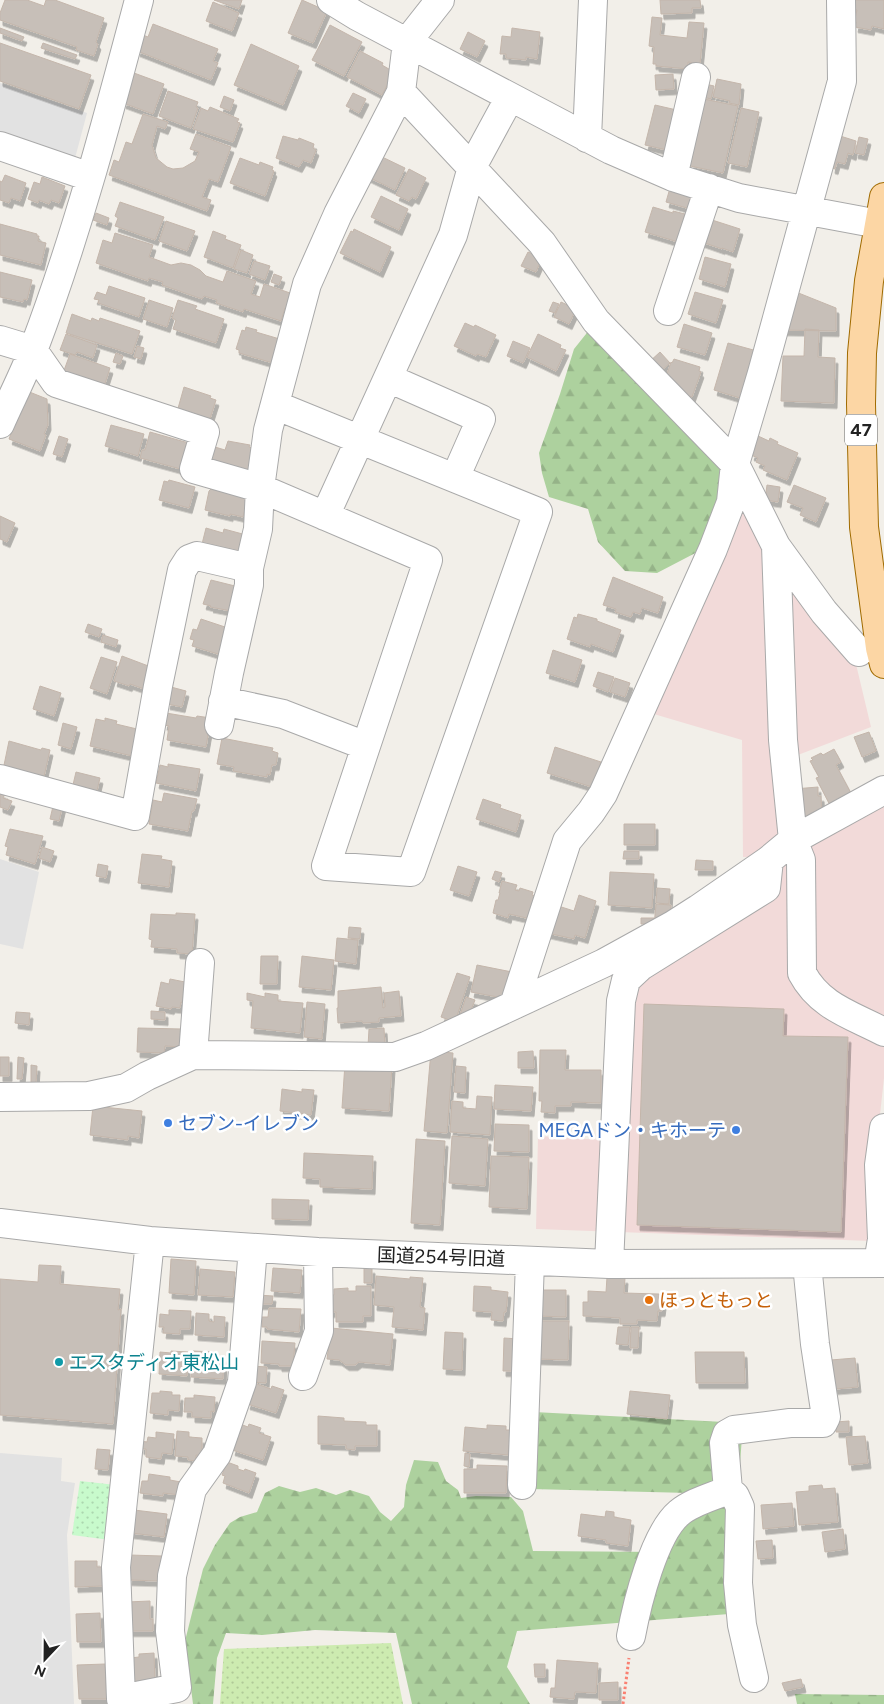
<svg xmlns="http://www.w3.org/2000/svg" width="884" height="1704" font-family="Figtree,'Noto Sans JP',sans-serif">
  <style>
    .commercial { fill: #f2dad9 }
    .grass { fill: url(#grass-dots) }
    .forest { fill: url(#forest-firs) }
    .park { fill: url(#park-dots) }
    .parking { fill: #e2e2e2 }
    .building { fill: #c7bfb8; stroke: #c4b6ab; filter: url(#shadow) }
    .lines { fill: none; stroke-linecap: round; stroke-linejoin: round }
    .minor-casing { stroke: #a9a9a9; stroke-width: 30 }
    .major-casing { stroke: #a06b00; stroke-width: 30 }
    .path { stroke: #fa8072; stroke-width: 3; stroke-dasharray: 2.5 2.5; stroke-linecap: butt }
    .minor { stroke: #fff; stroke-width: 28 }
    .major { stroke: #fcd6a4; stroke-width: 28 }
    .shop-dot { fill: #3f7fe0; stroke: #fff; stroke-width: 2 }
    .food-dot { fill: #e8710a; stroke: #fff; stroke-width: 2 }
    .culture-dot { fill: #0f9aa8; stroke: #fff; stroke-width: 2 }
    .labels { text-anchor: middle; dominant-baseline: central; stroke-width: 5; stroke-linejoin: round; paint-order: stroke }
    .shield { fill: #fff; stroke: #646464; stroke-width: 1 }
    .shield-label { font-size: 18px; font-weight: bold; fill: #222 }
    .shop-label { font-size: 19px; fill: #366cbe; stroke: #fff; text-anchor: start }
    .street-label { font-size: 19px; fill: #222; stroke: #fff }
    .food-label { font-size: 19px; fill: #c56008; stroke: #fff; text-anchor: start }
    .culture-label { font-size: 19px; fill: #0d838f; stroke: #fff; text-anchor: start }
  </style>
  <defs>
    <pattern id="grass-dots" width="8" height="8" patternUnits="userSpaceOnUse" patternTransform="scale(1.25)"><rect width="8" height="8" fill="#cdebb0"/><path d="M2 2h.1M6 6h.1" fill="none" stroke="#b0c997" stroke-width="1.8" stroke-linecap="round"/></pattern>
    <pattern id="forest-firs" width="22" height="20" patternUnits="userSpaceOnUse" patternTransform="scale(1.25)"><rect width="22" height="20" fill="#add19e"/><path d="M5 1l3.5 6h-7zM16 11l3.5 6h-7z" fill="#95b388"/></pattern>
    <pattern id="park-dots" width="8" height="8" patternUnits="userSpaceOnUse" patternTransform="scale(1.25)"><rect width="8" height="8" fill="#c8facc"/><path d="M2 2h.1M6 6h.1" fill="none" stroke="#acd6af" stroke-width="1.8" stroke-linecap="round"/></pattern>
    <filter id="shadow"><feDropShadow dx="3" dy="5.5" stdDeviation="0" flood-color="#0004"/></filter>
  </defs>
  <rect width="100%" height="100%" fill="#f2efe9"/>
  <path class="commercial" d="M740,489l115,171 16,67 -81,31 12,89 82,-43v274l-7,64 -6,99 -335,-12 2,-93 65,4 8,-147 140,-136h-8l-1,-117 -95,-28z"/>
  <path class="grass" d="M391,1643l12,61h-183l4,-55z"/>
  <path class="forest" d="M590,329l117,117 13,23 -3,46 -12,33 -48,25 -32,-2 -27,-29 -10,-33 -39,-12 -7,-24 -3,-20 21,-59 14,-45z
    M534,1412l209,11 -14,191 -212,17 -10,36 23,37h-118l-16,-71 -81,-3 -53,5 -36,-2 -9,25 -4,46h-20l-8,-63 18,-72 12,-24 15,-22 10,-6 17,-5 8,-19 14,-7 21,6 16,-4 20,7 14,-5 19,6 11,16 11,9 13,-14 2,-22 8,-25 24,2 8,19 12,9 3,8 15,-2 35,1 12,14 10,40 129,1 27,-59 -158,-4z
    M795,1694l89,1v9h-87z"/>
  <path class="park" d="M80,1481l36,4 -6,55 -38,-5z"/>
  <path class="parking" d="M0,83l87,30 -13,49 -74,-26z
    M0,859l39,13 -16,77 -23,-5z
    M0,1453l62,5 -1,23 14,2 -8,52 7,169h-74z"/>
  <path class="building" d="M5,0h22l17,6 2,-6h9l49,18 -8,24 2,2 -4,12 -18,-6 1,-3 -77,-27v-7z
    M214,0h28l-3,9z
    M302,0l25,11 -14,32 -25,-10z
    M660,0h40l1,8h-9v5l-31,1z
    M855,0h29v29l-12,-3 -1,4 -16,-3 1,-5h-2l3,-12 -5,-1z
    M213,2l26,11 -7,18 -26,-10z
    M652,17l10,1 -2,17 27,3 2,-16 15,1 -4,41 -12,-2v7l-32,-3v-2h-3l1,-17 -5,-1z
    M153,24l65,25 -5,12 5,2 -7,17 -74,-29 6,-16 5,2z
    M330,25l32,17 -18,34 -32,-16z
    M0,28l24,9 -2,4 -22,-8z
    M512,28l28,4 -3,27 -11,-2v3l-20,-2v-4h-6l2,-18 9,1z
    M468,32l17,9 -8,16 -17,-8z
    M0,43l91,32 -12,34 -79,-28z
    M43,43l34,12 -2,4 -34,-11z
    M251,44l48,22 -16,39 -49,-20z
    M360,51l23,12 -1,2 12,7 -12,23 -35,-18z
    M134,73l30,11 -11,30 -30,-11z
    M673,74l1,15 -18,1 -1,-15z
    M717,79l24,5 -2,21 -10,-2 1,-2 -17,-4z
    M701,83l13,3 -3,13 -12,-3z
    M168,91l30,11 -2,5 2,1 -7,20 -32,-12z
    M353,93l13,6 -7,14 -13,-7z
    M224,96l10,4 -4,11 -10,-4z
    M699,98l39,8 -15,67 -33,-7 4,-18z
    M655,105l26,6 -10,40 -26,-6z
    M210,107l29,12 -2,3 3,1 -7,19 -40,-13 8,-21 7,3z
    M741,108l18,4 -12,55 -19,-4z
    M143,114l25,8 -3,7 -8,-3 -5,19 4,13 11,9 6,2 10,-1 12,-7 4,-9 -9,-3 6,-15 35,13 -13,35 -9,-3 -7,18 9,3 -4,11 -98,-36 5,-15 5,2 7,-20 6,2z
    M837,135l19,6 -3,14 -5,-2 -3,11 -8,-2 -2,7 -3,-1z
    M283,136l15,4 1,-2 15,6 -1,4 3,2 -5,13 -8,-3 -4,7 -23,-9z
    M859,137l9,2 -4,16 -9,-2z
    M378,155l27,13 -10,22 -27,-13z
    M240,158l19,7 1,-3 13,5 -1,3 2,1 -9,25 -35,-13z
    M409,169l17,9 -10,21 -4,-2 -3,4 -13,-6z
    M5,175l21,8 -6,18 -9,-3 -2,5 -9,-3v-19l2,1z
    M42,177l23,9 -6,17 -8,-3 -2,4 -10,-4 -1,3 -10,-4 6,-17 6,2z
    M670,188l24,7 -4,14 -24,-7z
    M381,196l27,13 -9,21 -28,-13z
    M120,202l44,15 -9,23 -40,-14 3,-8 -3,-2z
    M653,207l20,6v-2l12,3 -7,28 -33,-10z
    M96,213l13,5 -2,7 -14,-5z
    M709,219l31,10 -7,23 -11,-4v1l-20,-7z
    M166,221l29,10 -8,20 -28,-10z
    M0,224l37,10v2h2l-1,5 8,2 -5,22 -41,-10z
    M354,229l37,18 -11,25 -40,-19 11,-22 2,1z
    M213,231l13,5 -1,3 16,6 -8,23 -29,-11z
    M115,233l38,12 -4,12 22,8 10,-2 10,2 9,5 6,6 17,6 4,-11 29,10 -5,13 9,3 4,-13 29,10 -5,15 -3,-1 -4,13 -37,-12 -1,3 -27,-9 1,-3 -13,-4 -2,3 -40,-14 1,-3 -14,-4 -1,3 -52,-18 7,-23 9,3z
    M241,250l12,5 -6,18 -13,-4z
    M528,252l14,6 -6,14 -15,-6z
    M705,257l26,7 -6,23 -26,-8z
    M254,261l16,5 -5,14 -16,-6z
    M0,272l32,8 -5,20 -3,-1 -1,3 -23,-5z
    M274,274l8,3 -3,8 -8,-3z
    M109,286l36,12 -6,19 -41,-14 1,-3 -5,-1 3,-7 9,3z
    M791,290l45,18v23l-56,-1z
    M695,292l28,8 -7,23 -28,-9z
    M149,300l24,8 -6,19 -24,-8z
    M178,300l19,6 -2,3 29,10 -8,24 -43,-14 3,-9 -4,-2z
    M553,302l6,2 -4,9 -6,-2z
    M561,302l15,7 -7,15 -15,-7z
    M72,314l19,7 1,-3 7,3 1,-3 40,13 -8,23 -66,-21z
    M465,323l9,4 1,-2 21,10 -10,22 -9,-3 -1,2 -22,-10z
    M684,324l28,9 -7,22 -28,-8z
    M246,327l11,3 -1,2 27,8 -7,24 -37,-11v-3l-3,-1 6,-19 3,1z
    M805,329l14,1 -1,27 17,1 -1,45 -53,-2 2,-45h21z
    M66,334l31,11 -4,13 -16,-6 -2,3 -15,-5z
    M538,334l23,11 -1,3 6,2 -10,21 -29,-14z
    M513,341l17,7 -7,15 -16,-7z
    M728,343l29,8 -14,48 -29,-9z
    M137,346l7,2 -3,11 -7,-2z
    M660,352l10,11 -12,11 -10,-11z
    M116,353l7,3 -3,8 -7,-2z
    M70,354l40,14 -7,22 -41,-14z
    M674,359l26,8 -1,4 2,1 -9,25 -8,-2 -19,-15 6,-18 1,1z
    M184,387l27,9 -1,2 6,2 -7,22 -32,-10z
    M27,391l20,8 1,26 -4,9 2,1 -6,16 -31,-12z
    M111,425l33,9 -6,22 -33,-10z
    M150,432l42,12 -8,26 -44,-12 2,-8h3z
    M59,436l9,3 -6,18 -9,-3z
    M758,436l11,5 1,-3 8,4 -1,2 21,9 -11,27 -24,-10 2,-4 -9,-4 2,-4 -7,-3z
    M228,441l22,4 -1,2 10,3 -7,25 -42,-12 5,-16 10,3z
    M169,480l26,7 -6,21 -30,-8 5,-19 4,1z
    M767,485l13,2 -2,15 -13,-2z
    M794,485l32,13 -10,24 -16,-7 3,-7 -16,-6z
    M211,489l37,8 -5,20 -13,-3v2l-25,-6 4,-19z
    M0,516l15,7 -8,19 -7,-3z
    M206,528l17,5 1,-4 26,7 -6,25 -44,-9z
    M613,577l50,20 -5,16 -16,-5 -2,6 -7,-2 -2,5 -16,-5 1,-3 -13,-4z
    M211,580l28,7 -8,24 -21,-4 1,-1 -8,-2z
    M578,614l19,5v2l24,9 -8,22 -22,-8 -1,3 -23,-8 7,-22 3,1z
    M201,619l27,9 -7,27 -29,-9 2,-6 -4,-1 3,-10 4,1z
    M88,624l14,5 -3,8 -14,-5z
    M103,635l15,5 -2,7 -15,-5z
    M553,650l29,10 -7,22 -29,-9z
    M122,656l29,11 -7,22 -14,-5 -1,2 -15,-5z
    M101,657l16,5 -10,32 -17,-6z
    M598,672l16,5 -6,15 -15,-6z
    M615,678l15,5 -5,14 -15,-5z
    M40,686l21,7 -7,23 -21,-7z
    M171,687l15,4 -4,16 -15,-3z
    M166,713l30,5 1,-2 14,2 -5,29 -39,-7 2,-14 -5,-1z
    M105,718l12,3 -1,3 21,5 -5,27 -42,-10 6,-27 9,2z
    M63,723l14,4 -6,22 -13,-4z
    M869,732l7,19 -14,6 -8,-20z
    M222,738l51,10 -1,3 6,2 -2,12h-4l-2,10 -3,-1v3l-34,-6 1,-4 -17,-3z
    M9,741l32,9 1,-2 8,2 -7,31 -40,-11z
    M555,747l46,15 -9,25 -45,-14z
    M834,749l7,13 -5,3 17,32 -21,12 -16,-31 3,-1 -9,-16 3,-1 -2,-2 10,-5 2,2z
    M168,764l32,5 -4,22 -40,-8 4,-18 8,2z
    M76,772l24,6 -4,17 -24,-6z
    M818,787v9h3l1,21 -29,1 1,-29z
    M0,792l5,2 -2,4 9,3 -4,9 -8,-3z
    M164,793l33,6 -3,12h-2l-4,20 -39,-7 4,-24 9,2z
    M483,799l18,6 -1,3 21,7 -5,17 -40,-13z
    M54,802l9,2 -4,17 -9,-2z
    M624,824h31v21h-31z
    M10,829l33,7 -8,28 -29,-9 2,-8 -3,-1z
    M42,847l12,4 -4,11 -11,-4z
    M624,851h15v8h-16z
    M142,854l20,2 -1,3 11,2 -3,26 -31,-4z
    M696,860l17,1v9h-18z
    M98,864l10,2 -2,12 -10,-2z
    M458,866l19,6 -8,24 -19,-6z
    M495,871l7,2 -3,9 -7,-3z
    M610,872l44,2 -2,34 -44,-3z
    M502,881l15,4 -2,5 4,1 1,-3 13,4 -1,3 9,2 -6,23 -26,-6 -1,4 -15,-5 3,-13h2l2,-7h-1z
    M657,888l13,1 -1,15 -13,-1z
    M579,895l17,6 -11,37 -10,-3 -1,4 -27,-6 8,-28 19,6z
    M656,904l15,1 -1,13 -16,8z
    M176,913l19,1 -3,40 -15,-1v-4l-26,-2 1,-7 -3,-1 2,-25 25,1z
    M641,918h13l-1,6h-12z
    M349,927l12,1 -1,11 -12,-1z
    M337,938l21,2 -2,24 -21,-3z
    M261,956h17l-1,28h-17z
    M302,956l32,4 -3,30 -32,-3z
    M477,965l35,7 -4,27 -37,-7z
    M457,973l13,4 -15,45 -14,-5z
    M170,979l15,3 -2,21 -2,-1 -1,6 -8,-1 -1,2 -15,-3 5,-24 8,2z
    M381,987l2,21 2,-1 -1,-14 15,-2 2,25 -22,2v4l-16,1 -1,-2 -24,2 -1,-15h1v-17z
    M247,993l18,4v-4l13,2v6l25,2 -3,30 -49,-5 2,-27 -6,-1z
    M466,997l9,3 -7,18 -8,-3z
    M307,1002l18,2 -3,35 -18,-2z
    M644,1004l140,5 -1,27 65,1 -7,195 -204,-7z
    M151,1011l14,1v8l-14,-1z
    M16,1012l14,1 -1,12 -14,-2z
    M138,1028l44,1v18l-17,-1 -1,7 -27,-1z
    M384,1028l1,18h-17l1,-17z
    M540,1050h26l-1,20h36v33l-30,-1v4h-16v7l-14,-1 1,-11h-3z
    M431,1051l22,2 -6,80 -23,-2z
    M533,1051l1,17h-16v-16z
    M0,1057h9v19h-9z
    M18,1057l6,1 -2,21h-5z
    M345,1063l47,3 -3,45 -47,-3z
    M31,1065l6,1 -1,18h-5z
    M456,1066l10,1 -1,26 -11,-1z
    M495,1085l38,2 -2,24 -37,-2z
    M282,1089l20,3v-3l12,1 -3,25 -31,-4z
    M477,1096l15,1 -2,38 -40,-3 2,-31 11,1v6l13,1z
    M93,1106l49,5 -3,27 -11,-2v4l-38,-5z
    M495,1124l34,1v27l-35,-1z
    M452,1136l36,3 -3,47 -36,-3z
    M416,1139l29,2 -5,84 -29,-2z
    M304,1153l69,3 -1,33 -52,-2v-8l-17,-1z
    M491,1156l38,1 -2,52 -38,-2z
    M272,1199l37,1 -1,20 -36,-1z
    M171,1259l25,2 -2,34 -25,-2z
    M39,1265l22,1 -1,18 60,5 -2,21 3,-1 -8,115 -113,-9v-136l38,3z
    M273,1268l29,2 -2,23 -29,-2z
    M364,1268h8v15h-8z
    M200,1269l35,3 -2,25 -35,-2z
    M376,1276l34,3v-2l13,1 -3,29 5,1 -2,22 -31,-3 2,-20 -20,-2z
    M607,1277l18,1 -1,15 35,1 -1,9 5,1 -1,7h-4l-1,10 -20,-1v4h-17v-6l-37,-2v-14h5v-11l18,1z
    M356,1286h15v30h-8v6h-27v-10h-8l-1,-17h7v-6l14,-1v3h8z
    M474,1286l17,1v3l17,2 -2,20h-2l-1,9 -12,-1 1,-8 -19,-1z
    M537,1290h29v27l-29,-1z
    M258,1295l15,1 -1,8h-15z
    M269,1308l32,1 -2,23 -32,-3v-2h-5v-10h6z
    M169,1310l22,1 -1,18h-10v5l-17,-1 1,-6h-5l1,-13 9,1z
    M196,1313l13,1v7l5,1v-6l11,1 -1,20 -29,-2z
    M537,1321h32l-1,39 -31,-1z
    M618,1327h12l-2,18 -12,-1z
    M631,1327h8l-1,21h-8z
    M331,1328l62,6 -3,31 -31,-3 -4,3h-9l-7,-5 -12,-1z
    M445,1332l18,1 -1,37 -19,-1z
    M504,1338l15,1 -1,32h-15z
    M262,1341l33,2 -2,23h-14v-2l-18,-1z
    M171,1351l17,1 -1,24 -28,-2 1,-22 11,1z
    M193,1351l23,1v5h8l-1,22 -32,-2z
    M695,1352h49l1,31h-49z
    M855,1358l3,29 -23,2 -4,-29z
    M252,1366l15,1 -1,16 -15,-1z
    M254,1383l17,6 1,-3 12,4 -8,23 -29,-9z
    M160,1391l12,1v3h8l-1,16 -11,-1v5l-18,-2 2,-20h8z
    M630,1391l40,4 -3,24 -40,-5z
    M194,1395l21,2 -1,15 -3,-1v7l-19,-1v-5h-8l1,-14h9z
    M318,1416l26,2v3l22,1v3h11v21h-22v4l-9,-1v-4l-28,-1z
    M849,1421v11h-13v-10z
    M240,1424l8,3 1,-3 12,4 -2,5 12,4 -8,23 -31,-10z
    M487,1425l19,1v4h11l-1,15h-7l-1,10 -45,-4 2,-24 22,2z
    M177,1431l12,1v5l13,1v11l2,1v6l-8,-1v6l-8,-1v-3l-13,-1z
    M156,1432l18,2 -2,20 -10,-1 -1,6 -15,-2v-8h-5v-8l6,1 1,-5 8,1z
    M865,1436l3,27 -19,2 -3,-28z
    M97,1449l13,1 -2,20 -13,-1z
    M465,1453l5,1 -1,13 -5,-1z
    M227,1462l11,4v3l6,2 1,-2 11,4 -7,20 -26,-10 2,-7 -3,-1z
    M477,1465l30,1 -1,27h-42v-24h13z
    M149,1474l21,3v3l11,2 -1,13 -17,-2v3l-23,-3 2,-12h6z
    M822,1485l1,4 12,-1 3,34 -39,3 -3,-33 13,-1v-5z
    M792,1503l2,23 -31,3 -2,-24z
    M134,1510l33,4 -3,23 -33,-4z
    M606,1511l8,1v5l17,3 -3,26 -22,-3v-3l-28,-4 3,-22 24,3z
    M843,1529l2,20 -20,3 -3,-20z
    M772,1540l1,18 -15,1 -2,-18z
    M130,1555l32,1 -2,25 -31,-1z
    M75,1561h22v6h5l1,19 -28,1z
    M150,1601v18h3v12h-24l-2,-29z
    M100,1613l1,29h-24l-1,-28z
    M154,1653l1,29 -24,1 -1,-25 9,-1v-3z
    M557,1660l41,3 -2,30 -21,-1 -1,7 -24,-2 1,-9h4z
    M105,1664l2,35h-28l-2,-34z
    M534,1664h11v13h-10z
    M801,1679l2,8 -18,4 -3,-8z
    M618,1682v18h-19v-17z"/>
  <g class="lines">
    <defs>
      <path id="minor" d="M331,0l26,16 254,134 62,27 66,21 145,27
        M440,0l-33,42 -6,50 141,151 54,78 139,143 41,82 7,194 10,100 8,20 1,113c18,34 50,42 82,59
        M587,138l6,-138
        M0,146l90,31
        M673,177l23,-100
        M668,311l41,-123
        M0,340l33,10 23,33 149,49 -11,37 66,19 168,72 -102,306 85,6 127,-360 -263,-107
        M388,378l93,41 -26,59
        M0,424c11,-25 24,-50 34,-76 43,-113 74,-231 105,-348
        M325,516l128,-281 19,-68 38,-70
        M776,546l48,66 35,40
        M223,701l60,13 83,32
        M219,725l10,-52 20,-88v-17
        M0,779l135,37 23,-130 24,-116 7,-11 8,-3 52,12 9,-39 2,-41 8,-58 39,-146 31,-70 63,-122
        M514,1005l53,-164 24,-29 12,-18 110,-245 18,-47 4,-38 27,-91 80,-292 -1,-81
        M193,1055l7,-92
        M0,1097l89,-1 37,-8 21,-12 46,-21 202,2 31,-11 178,-83 69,-38 25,-16 71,-49 24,-20 91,-50
        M0,1223l150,18 168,11 291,12 275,-1
        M150,1241l-34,326 5,132 56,-11 -7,-57 2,-55 20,-87 25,-35 25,-72 11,-134
        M878,1263l4,-24 -3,-74 5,-37
        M609,1264l12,-263 5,-21 15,-14 125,-78 3,-28
        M303,1376l16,-45 -1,-79
        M522,1485l8,-224
        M631,1636c6,-32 23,-102 48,-123 13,-11 33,-16 49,-23
        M754,1678l-12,-53 -4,-42 2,-76 -5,-11 -7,-6 -4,-47 3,-9 7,-4 56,-7h33l3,-6 -11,-73 -8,-80"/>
      <path id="major" d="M884,197l-15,84 -7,72 -1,51 3,123 16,121 4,16"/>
    </defs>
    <use href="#minor" class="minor-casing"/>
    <use href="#major" class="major-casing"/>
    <path class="path" d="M623,1704l6,-46"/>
    <use href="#minor" class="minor"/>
    <use href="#major" class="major"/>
  </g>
  <g class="shop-dot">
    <circle cx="168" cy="1123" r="5"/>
    <circle cx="736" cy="1130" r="5"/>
  </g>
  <circle class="food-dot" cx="649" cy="1300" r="5"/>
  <circle class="culture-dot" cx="59" cy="1362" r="5"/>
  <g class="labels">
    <rect class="shield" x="845" y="414.5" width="32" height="31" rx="4"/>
    <g class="shield-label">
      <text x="861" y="430">47</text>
    </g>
    <g class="shop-label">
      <text x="178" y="1123">セブン-イレブン</text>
      <text x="726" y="1130" text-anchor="end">MEGAドン・キホーテ</text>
    </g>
    <g class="street-label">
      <text transform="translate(441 1257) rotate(2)">国道254号旧道</text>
    </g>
    <g class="food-label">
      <text x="659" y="1300">ほっともっと</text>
    </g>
    <g class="culture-label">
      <text x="69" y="1362">エスタディオ東松山</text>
    </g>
  </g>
  <g transform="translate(45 1659) rotate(202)" stroke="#ffffff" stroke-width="4" paint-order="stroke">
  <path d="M0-4L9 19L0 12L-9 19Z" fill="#222222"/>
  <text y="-8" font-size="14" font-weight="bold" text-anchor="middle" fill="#222222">N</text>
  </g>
</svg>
